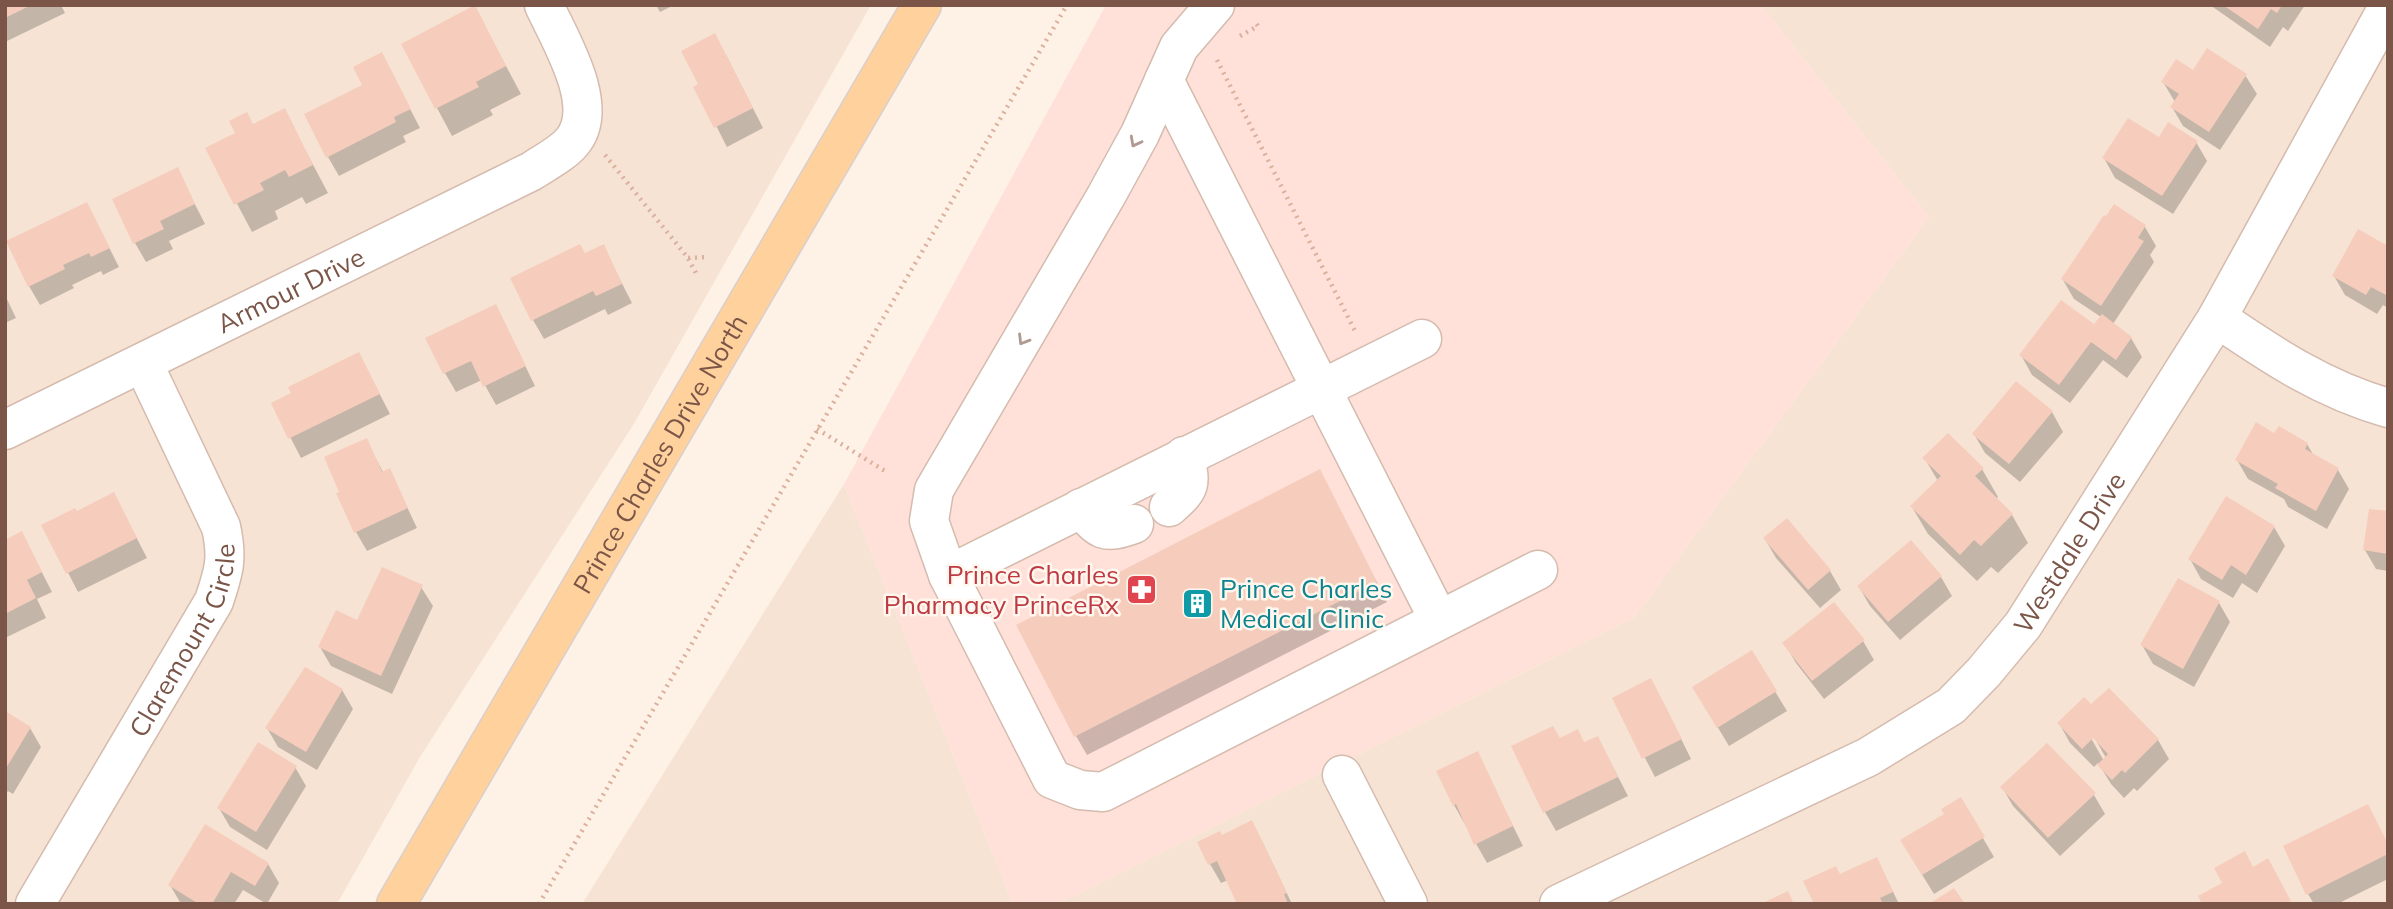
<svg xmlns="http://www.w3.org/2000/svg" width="2393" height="909" font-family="Mulish,sans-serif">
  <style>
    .residential { fill: #f6e3d4 }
    .commercial { fill: #ffe1d9 }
    .shadow { fill: #0003; fill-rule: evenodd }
    .building { fill: #f6cdbc }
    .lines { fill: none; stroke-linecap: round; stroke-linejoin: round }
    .minor-casing { stroke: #d4bbae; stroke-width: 41 }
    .major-casing { stroke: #dacfcc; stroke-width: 41 }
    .path { stroke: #dbb09e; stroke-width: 4.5; stroke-dasharray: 2 5; stroke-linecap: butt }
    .minor { stroke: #fff; stroke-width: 38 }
    .major { stroke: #ffd19c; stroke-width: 38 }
    .oneway { stroke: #af9991 }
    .labels { text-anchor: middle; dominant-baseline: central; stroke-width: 5; stroke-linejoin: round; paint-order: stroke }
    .street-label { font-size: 26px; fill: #7a5548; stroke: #fff7ee }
    .health-label { font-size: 26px; fill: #be3a42; stroke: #fff7ee; text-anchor: end }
    .culture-label { font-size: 26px; fill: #0d838f; stroke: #fff7ee; text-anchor: start }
  </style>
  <rect width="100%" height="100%" fill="#fef2e6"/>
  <path class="residential" d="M5,5h866l-236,417 -215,335 -83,147h-332z
    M1761,5h627v899h-1330l577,-287 294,-400z
    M844,484l169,420h-431z"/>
  <path class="commercial" d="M1106,5h655l168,212 -294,400 -577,287h-45l-169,-420z"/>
  <path class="shadow" d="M5,5h56l4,8 -60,29z
    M656,5h18l-14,7z
    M2210,5h95l-17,26 -5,-4 -13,20z
    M475,8l46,86 -31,16 3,5 -41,21 -15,-28z
    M726,55l37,73 -36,19 -31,-60z
    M2193,72l52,3 12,19 -37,56 -37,-24 -11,-19 3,-5 -12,-20z
    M392,74l28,54 -17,8 3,6 -67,34 -11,-19z
    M284,110l44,83 -22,11 -4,-7 -27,14 3,8 -26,13 -44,-83z
    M2160,139l36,3 11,19 -34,53 -58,-36 -11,-20z
    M177,169l28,55 -36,17 4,8 -27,13 -11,-19z
    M87,204l32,63 -16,8 -2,-4 -29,14 2,3 -34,17 -11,-19z
    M2115,206l30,21 11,19 -6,9 4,7 -41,62 18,14 11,19 -15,21 -24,-18 -33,43 -38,-28 -11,-20 73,-29 7,-9 -27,-18 -11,-19z
    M603,246l29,57 -24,12 -3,-6 -61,30 -11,-19 52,-65z
    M2388,248v60l-5,-3 -6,9 -32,-19 -11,-19z
    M5,295l11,23 -11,5z
    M496,306l39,80 -39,19 -14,-25 -26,12 -11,-19z
    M359,354l31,60 -89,44 -28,-54z
    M2052,412l11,20 -43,50 -35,-29 -11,-19z
    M2275,436l32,8 7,12 24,14 11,19 -22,40 -39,-22 -4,-8 -36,-20 -11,-19z
    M366,440l18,34 6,-3 27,57 -50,23 -11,-19z
    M1925,459l57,10 16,28 -2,2 16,16 16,28 -30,30 -7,-6 -14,14 -49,-47 -16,-27 26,-26z
    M1330,490l57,112 -300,153 -11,-19z
    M114,494l33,64 -69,34 -34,-66 32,-13z
    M2388,513v58l-12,-2 -11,-19z
    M1786,521l44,50 11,19 -21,18 -44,-50 -11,-19z
    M2274,527l11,19 -28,47 -15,-10 -9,15 -32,-19 -11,-20z
    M5,542l27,11 20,39 -15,7 9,19 -41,20z
    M1941,577l11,19 -52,44 -30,-34 -11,-19z
    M2178,580l41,23 11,19 -36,65 -41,-23 -11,-19z
    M421,587l12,19 -41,88 -61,-28 -11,-19 38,-25z
    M1863,641l11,19 -50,39 -28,-36 -11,-19z
    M1751,652l36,59 -58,35 -24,-40z
    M342,690l11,19 -36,61 -39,-23 -11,-19z
    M1614,699l48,1 29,59 -36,18z
    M2091,707l67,33 11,19 -32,32 -3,-3 -10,10 -13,-14 -13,-21 -4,4 -24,-24 -11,-20zM2090,730l16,28 -2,3 -17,-30z
    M5,714l25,14 11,19 -28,47 -5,-3 -3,5z
    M1598,738l30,58 -72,35 -11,-19 15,-72 25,4z
    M1477,754l46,92 -36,17 -33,-58z
    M295,767l11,19 -39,64 -37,-23 -11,-19z
    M2002,787l92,8 11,19 -45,42 -47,-50z
    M1960,799l34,58 -60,37 -21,-34 33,-46z
    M1251,822l11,19 30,63h-53l-11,-24 -7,3 -11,-19 11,-27z
    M205,826l63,38 11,19 -12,21 -24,-14 -9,14h-53l-11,-19z
    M2388,844v35l-51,25h-23l-6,-10z
    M1877,859l22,45h-83l23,-28z"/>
  <path class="building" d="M5,5h26l-26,13z
    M475,5l31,61 -30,16 3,5 -44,22 -34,-65z
    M2223,5h59l-5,8 -6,-4 -13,20z
    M715,33l38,75 -39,20 -21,-41 5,-3 -17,-33z
    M2207,48l40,26 -38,58 -39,-25 9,-13 -18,-12 15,-23 17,11z
    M382,52l29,57 -17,8 2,5 -70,36 -22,-44 58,-29 -9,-18z
    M285,108l28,57 -24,12 -4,-7 -25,13 4,7 -30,15 -29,-57 30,-15 -6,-12 18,-9 6,12z
    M2128,118l31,19 9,-15 30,19 -36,55 -60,-38z
    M178,167l17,37 -35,17 4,8 -31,15 -21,-45z
    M87,202l23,46 -19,9 -2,-4 -26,12 2,4 -37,18 -22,-46z
    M2114,204l32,21 -8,13 6,3 -43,65 -40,-27 43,-64 2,1z
    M2358,229l30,17v50l-17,-9 -5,8 -34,-19z
    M580,244l5,9 19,-9 18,40 -26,12 -3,-5 -62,30 -21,-43z
    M2061,300l33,24 8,-10 30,23 -16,23 -25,-18 -32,43 -40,-30z
    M496,304l30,62 -43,21 -12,-26 -28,13 -18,-36z
    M359,352l21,42 -92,45 -17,-36 20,-10 -3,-6z
    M2016,381l37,30 -44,53 -37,-30z
    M2256,422l18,11 5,-7 29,17 -3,6 34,19 -23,43 -41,-23 3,-4 -43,-24z
    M1948,433l36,35 -9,8 38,38 -32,32 -7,-6 -14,15 -50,-49 31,-30 -19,-18z
    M367,438l15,34 8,-4 18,40 -54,25 -18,-40 3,-1 -15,-35z
    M1320,469l57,113 -303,155 -58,-112z
    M114,492l23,46 -71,36 -25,-49 34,-17 2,3z
    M2226,496l49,30 -29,49 -15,-10 -9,15 -34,-21z
    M2369,509l19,2v43l-25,-4z
    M1787,518l44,52 -23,20 -45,-52z
    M22,531l20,41 -15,8 9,18 -31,16v-74z
    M1911,540l31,36 -54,46 -31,-36z
    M382,567l41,18 -42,91 -63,-29 18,-37 21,10z
    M2178,578l42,23 -37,68 -43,-24z
    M1834,602l31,38 -53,41 -30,-38z
    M1752,650l25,41 -60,37 -25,-41z
    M305,667l38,22 -37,63 -41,-24z
    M1651,678l31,61 -40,20 -30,-61z
    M2109,688l50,51 -34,34 -3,-3 -10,10 -15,-15 11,-11 -15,-16 -11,11 -25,-26 27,-26 7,7z
    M5,711l26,16 -26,43z
    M1553,726l7,12 18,-9 6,13 14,-6 20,41 -75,36 -32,-67z
    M258,742l39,24 -41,66 -39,-24z
    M2047,743l49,50 -48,45 -48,-51z
    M1478,751l35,75 -39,19 -18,-41 -3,2 -17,-35z
    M1961,797l24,40 -63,38 -22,-35 44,-26 -3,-5z
    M2368,804l20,40v10l-82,41 -23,-49z
    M1252,820l35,73 -3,1 4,10h-51l-20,-43 -9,4 -11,-23 23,-11 2,4z
    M205,824l64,39 -14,23 -24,-14 -19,32h-13l-31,-19z
    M2245,851l8,16 15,-9 23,43 -6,3h-83l-4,-8 24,-13 -8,-15z
    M1877,857l16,35 -13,6 3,6h-69l-11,-23 33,-15 4,8z
    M1954,888l11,16h-36z
    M1788,891l6,13h-33z"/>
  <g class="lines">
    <defs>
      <g id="minor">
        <path d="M1215,5l-36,42 -39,87 -34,62 -172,294 -5,31 19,54 104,204 28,11 23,2 435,-222"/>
        <path d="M1164,80l275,540"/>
        <path d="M2217,318c56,38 105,71 171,90"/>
        <path id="s1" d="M5,430l527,-259c13,-9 30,-17 40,-29 30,-35 -12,-102 -28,-137"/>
        <path d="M1169,507c22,-19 23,-23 15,-51"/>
        <path d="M1081,508c19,23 23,27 53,16"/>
        <path d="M948,575l474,-236"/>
        <path d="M1342,775l66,129"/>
        <path id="s2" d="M35,904l179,-303c10,-30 14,-43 7,-74l-78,-164"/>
        <path id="s3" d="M1559,904l309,-147 83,-51 33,-34 39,-47 194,-307 171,-311"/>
      </g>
      <g id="major">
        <path id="s4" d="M396,904l526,-899"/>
      </g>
    </defs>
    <use href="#minor" class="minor-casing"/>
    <use href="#major" class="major-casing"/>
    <path class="path" d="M1240,36l18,-10 -2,-3
      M1217,60l139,273
      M605,155l83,103 10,19
      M688,258l20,-1
      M817,429l68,42
      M539,904l528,-899"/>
    <use href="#minor" class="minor"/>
    <use href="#major" class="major"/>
  </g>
  <defs><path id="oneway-chevron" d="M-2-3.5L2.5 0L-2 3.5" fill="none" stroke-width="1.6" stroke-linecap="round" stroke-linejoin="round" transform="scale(1.75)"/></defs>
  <g class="oneway">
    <use href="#oneway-chevron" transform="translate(1135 142) rotate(118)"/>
    <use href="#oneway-chevron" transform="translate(1023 340) rotate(121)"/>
  </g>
  <defs>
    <symbol id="pharmacy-square" viewBox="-11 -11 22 22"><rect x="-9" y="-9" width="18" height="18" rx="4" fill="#e0444e" stroke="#fff7ee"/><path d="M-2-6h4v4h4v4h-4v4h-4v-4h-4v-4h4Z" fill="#fff"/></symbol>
    <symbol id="building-square" viewBox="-11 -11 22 22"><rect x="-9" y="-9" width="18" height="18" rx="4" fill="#0f9aa8" stroke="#fff7ee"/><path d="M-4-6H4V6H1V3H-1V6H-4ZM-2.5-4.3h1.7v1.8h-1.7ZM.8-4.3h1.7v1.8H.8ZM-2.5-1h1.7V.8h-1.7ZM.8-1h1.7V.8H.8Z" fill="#fff"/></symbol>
  </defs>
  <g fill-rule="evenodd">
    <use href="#pharmacy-square" x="1124" y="572" width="35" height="35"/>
    <use href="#building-square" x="1180" y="586" width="35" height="35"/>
  </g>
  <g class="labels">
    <g class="street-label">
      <text stroke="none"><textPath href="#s1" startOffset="318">Armour Drive</textPath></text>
      <text stroke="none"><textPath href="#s4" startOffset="522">Prince Charles Drive North</textPath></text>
      <text stroke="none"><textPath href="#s3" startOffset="634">Westdale Drive</textPath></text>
      <text stroke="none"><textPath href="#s2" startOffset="304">Claremount Circle</textPath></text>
    </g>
    <g class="health-label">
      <text x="1119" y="574">Prince Charles<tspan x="1119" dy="30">Pharmacy PrinceRx</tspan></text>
    </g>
    <g class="culture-label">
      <text x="1220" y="588">Prince Charles<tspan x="1220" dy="30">Medical Clinic</tspan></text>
    </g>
  </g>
  <rect width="2393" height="909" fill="none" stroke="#7a5548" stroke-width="14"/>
</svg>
